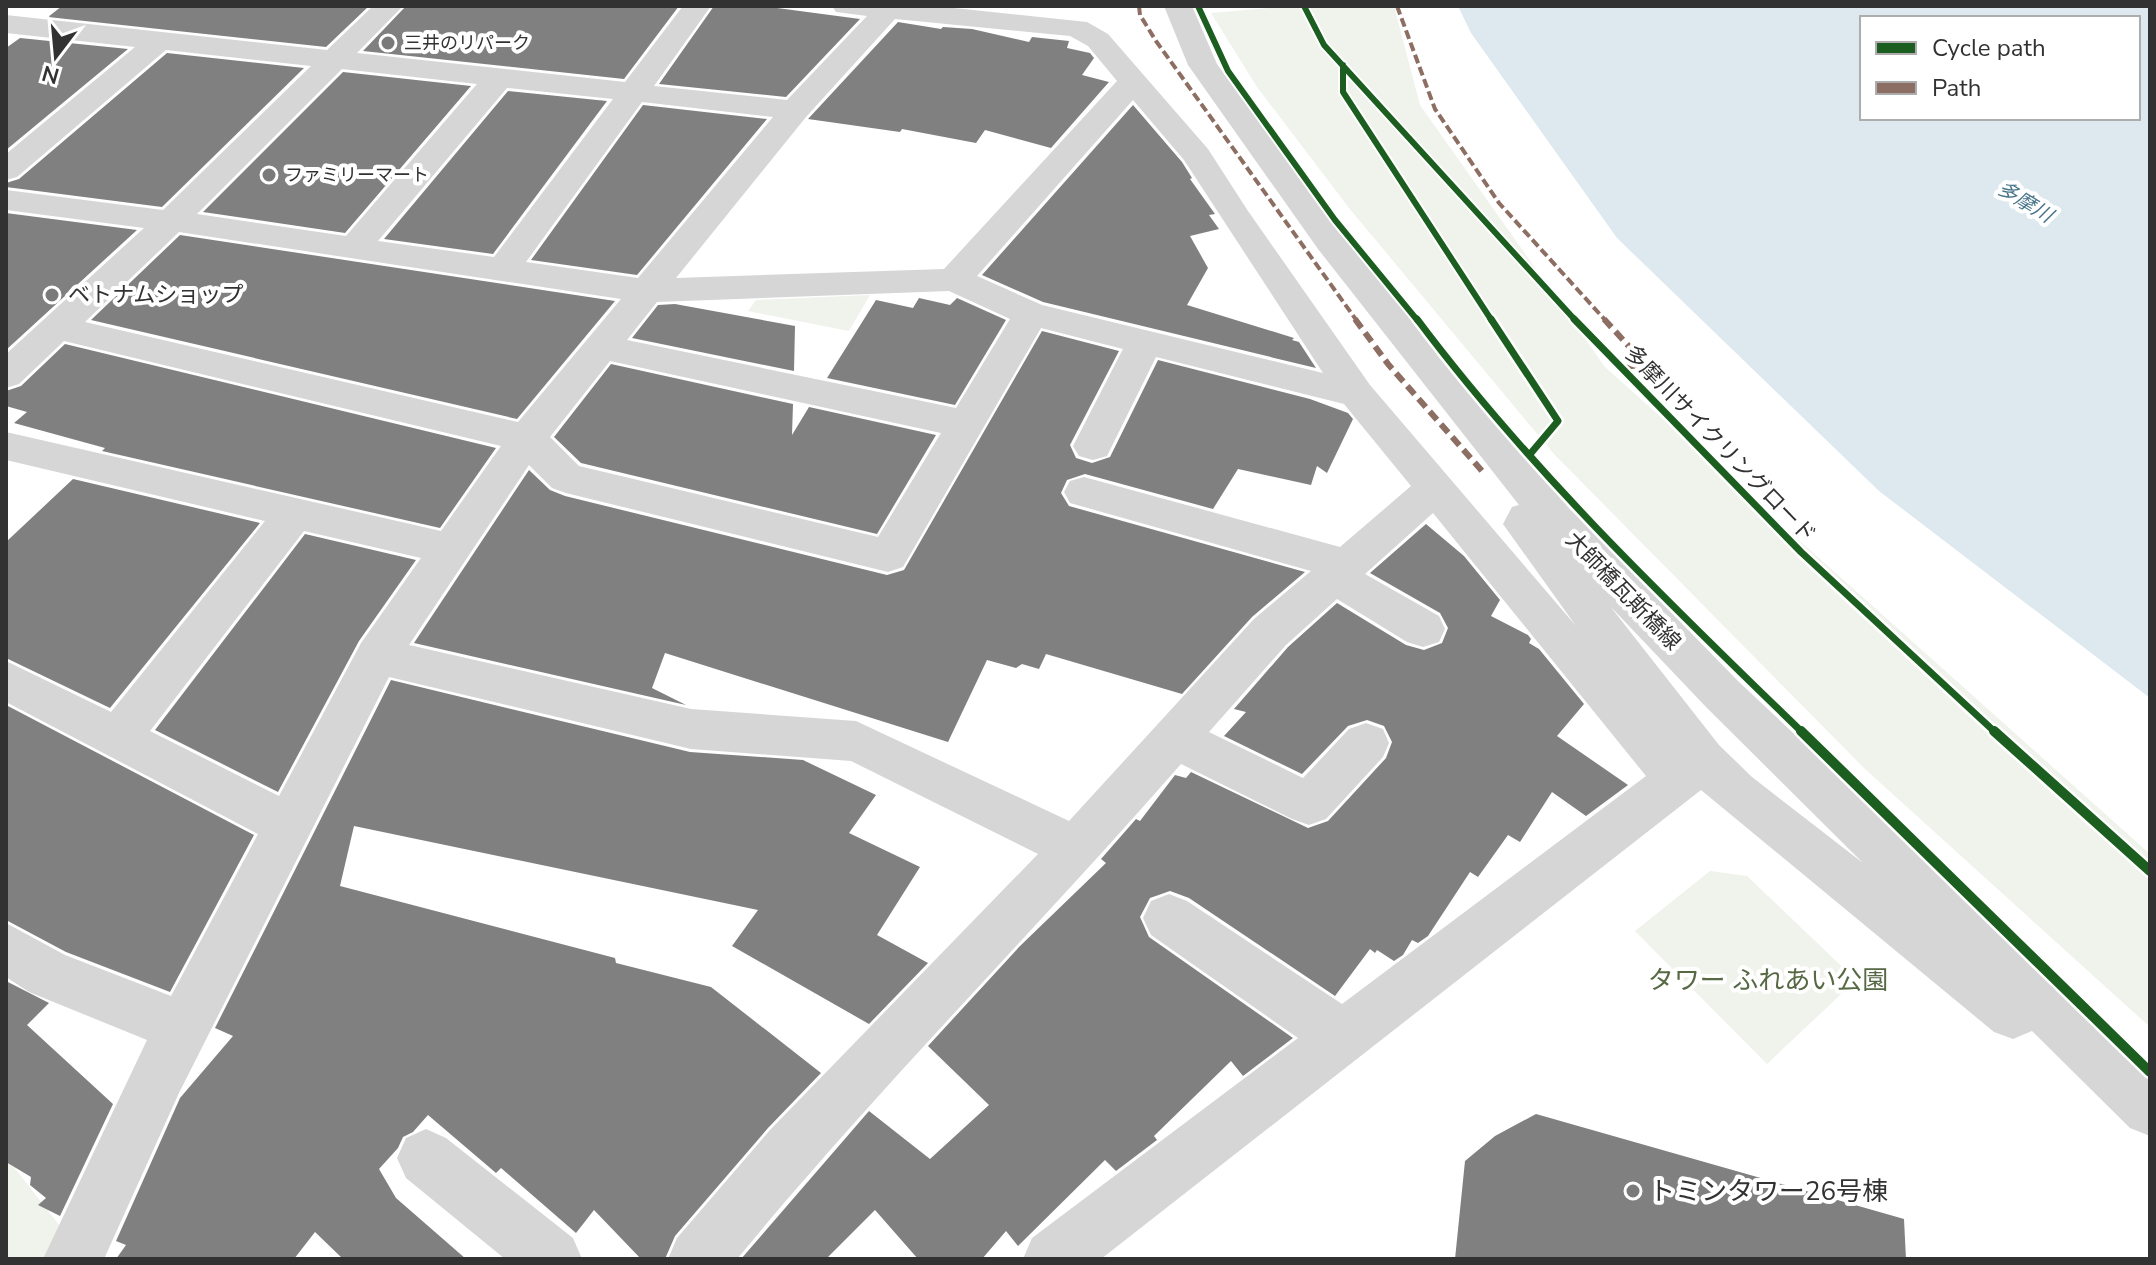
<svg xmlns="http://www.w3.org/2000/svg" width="2156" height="1265" font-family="'Nunito Sans','Noto Sans JP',sans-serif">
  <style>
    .green { fill: #f0f2ec }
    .water { fill: #dde9ef; fill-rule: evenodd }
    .building { fill: #808080 }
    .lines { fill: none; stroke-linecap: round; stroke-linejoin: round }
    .minor { fill: #d6d6d6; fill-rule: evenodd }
    .quiet-far1 { stroke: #8d6e63; stroke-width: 4; stroke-dasharray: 9 4; stroke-linecap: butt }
    .quiet { stroke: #8d6e63; stroke-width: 6; stroke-dasharray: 11 6; stroke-linecap: butt }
    .cycleway-far2-casing { stroke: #fff; stroke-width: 10 }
    .cycleway-far1-casing { stroke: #fff; stroke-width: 12 }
    .cycleway-casing { stroke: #fff; stroke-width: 15 }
    .cycleway-far2 { stroke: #1b5e20; stroke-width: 6 }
    .cycleway-far1 { stroke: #1b5e20; stroke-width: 7 }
    .cycleway { stroke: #1b5e20; stroke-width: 10 }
    .poi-dot { fill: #7a7a7a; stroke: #fff; stroke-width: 3 }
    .labels { text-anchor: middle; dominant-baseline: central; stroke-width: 8; stroke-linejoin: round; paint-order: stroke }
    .far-poi-label { font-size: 18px; fill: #323232; stroke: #fff; text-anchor: start }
    .far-water-label { font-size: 20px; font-style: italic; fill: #49758b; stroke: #fff }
    .poi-label { font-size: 22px; fill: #323232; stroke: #fff; text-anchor: start }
    .street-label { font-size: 22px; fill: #323232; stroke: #fff }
    .near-park-label { font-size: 26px; fill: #576944; stroke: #fff }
    .near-poi-label { font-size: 26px; fill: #323232; stroke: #fff; text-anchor: start }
  </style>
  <rect width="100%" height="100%" fill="#fff"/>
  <path class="green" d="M1291,6h103l26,99 185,262 545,487v173l-285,-258 -311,-315 -205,-246 -92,-121 -46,-74z
    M870,295l-21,36 -101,-20 8,-11z
    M1710,871l37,5 109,104 -89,84 -132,-133z
    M6,1157l54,69 -15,33h-39z"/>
  <path class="water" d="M1458,6h692v692l-271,-207 -262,-253 -146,-205zM1862,18h276v100h-276z"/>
  <path class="building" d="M62,6h307l-43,41 -278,-30z
    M406,6h273l-55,73 -261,-28z
    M714,6h48l98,13 -74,78 -127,-13z
    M898,22l43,7 2,-2 29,2 57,13 3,-5 37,4 -2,7 23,5 4,5 -12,17 27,7 -58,66 -66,-18 -9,13 -74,-14 -2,3 -92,-13z
    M20,38l108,11 -122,101v-102z
    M167,53l137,15 -142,139 -156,-20v-4l13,-4z
    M343,72l128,14 -126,147 -142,-21z
    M508,91l99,10 -114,153 -109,-15z
    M643,105l124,14 -130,156 -106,-15z
    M1133,105l49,57 10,16 -2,1 25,35 -6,1 10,14 -29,7 18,32 -21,37 107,33 -2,2 7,2 17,26 -273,-66 -61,-27z
    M6,213l131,17 -131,120z
    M180,235l435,66 -98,118 -426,-99z
    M919,298l31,7 7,-7 49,22 -51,85 -128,-27 49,-78 37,8z
    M675,304l120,22 -1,45 -162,-33 26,-33z
    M1042,331l77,20 -49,94 6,13 16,5 18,-6 48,-97 152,39 38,14 5,6 -26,54 -10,-7 -6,19 -73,-16 -25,40 -128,-35 -18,6 -6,13 8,13 236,66 -53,45 -70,77 -136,-40 -7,15 -17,-5 -6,4 -29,-8 -39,82 -283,-89 -13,35 34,17 -272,-62 115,-173 21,20 15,6 322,79 17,-5z
    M65,344l431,104 -56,80 -338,-77 3,-3 -91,-25 13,-11 -21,-6v-15l15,-5z
    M611,364l182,40 -1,31 17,-28 127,28 -59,99 -296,-71 -27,-26z
    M73,479l187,44 -150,185 -104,-50v-116z
    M1426,524l38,32 36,44 -9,16 37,19 3,4 -2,4 10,6 45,55 -27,32 71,49 -42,31 -34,-24 -32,50 -12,-7 -30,42 -8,-5 -42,64 -10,7 -6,-3 -9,15 -9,6 -17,-11 -2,3 -5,-4 -35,47 -146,-98 -19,-7 -20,7 -10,19 9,20 144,101 -50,38 -12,-15 -77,75 3,4 -41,31 -11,-11 -87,86 -12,-15 -24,28h-64l-43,-49 -49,49h-85l128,-148 61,48 59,-54 -61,-59 92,-100 86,-83 -5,-4 35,-40 4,2 35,-46 11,3 5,-6 117,56 20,-7 58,-63 6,-16 -8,-16 -17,-6 -19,6 -46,48 -78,-38 22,-24 -12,-3 54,-62 49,-44 69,42 18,5 18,-7 6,-15 -8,-15 -70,-40z
    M305,534l111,26 -57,81 -81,151 -123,-62z
    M391,680l299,72 113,8 73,35 -27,38 71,34 -43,68 51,28 -59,61 -137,-78 26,-36 -404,-84 -14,60 275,72 1,5 95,24 110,86 -53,55 -93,108 -10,23h-24l-47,-49 -18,23 -75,-65 -5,5 -68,-58 -15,17 -10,5 -5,11 -19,21 17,29 70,61h-123l-28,-27 -21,27h-178l10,-14 -10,-4 64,-143 53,-62 -18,-8z
    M6,705l248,130 -84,157 -104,-40 -60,-32z
    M6,981l43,22 -22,22 86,79 -53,112 -22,-11 8,-7 -16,-13 1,-8 -25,-15z
    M1536,1114l368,105 2,40h-451l10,-98 30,-25z"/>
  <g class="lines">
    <path class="minor" d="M373,6h30l-46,47 268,29 58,-76h28l-57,80 133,14 80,-84 -31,-4 -4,-6h103l152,16 21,12 100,115 40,62 122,174 206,241 -73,-102 9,-17 7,-2 -201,-256 -130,-184 -24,-59h28l25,58 125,169 226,274 170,174 412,388v67l-20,-8 -98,-97 -19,8 -19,-7 -293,-242 -600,469h-78l9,-21 266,-200 -147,-103 -8,-17 8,-17 18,-7 18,7 155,103 304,-228 -213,-263 -68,61 74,42 6,13 -6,13 -16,5 -16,-5 -70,-43 -51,46 -77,87 94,46 46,-49 17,-6 17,6 6,14 -6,14 -57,62 -17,6 -17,-6 -111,-55c-146,167 -303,324 -444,495h-69l9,-21 93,-108 268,-276 -187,-93 -160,-12 -302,-72 -210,416 -75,166h-61l104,-219 -118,-48 -23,-15v-54l59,32 106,41 87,-162 -252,-132v-41l105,51 154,-191 -259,-61v-28l435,99 60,-85 -437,-105 -45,43 -13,4v-34l138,-126 -138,-18v-20l157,20 148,-144 -145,-16 -149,127 -11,3v-26l129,-107 -129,-14v-18l321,35zM895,19l175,17 18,10 29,35 -173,188 -268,9 130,-161zM342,69l135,15 -131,152 -149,-22zM507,88l106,11 -119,158 -116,-16zM1133,100l51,60 139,213 -281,-68 -65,-29zM642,102l131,15 -135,161 -112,-16zM179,232l442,67 -103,123 -433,-100zM949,291l61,28 -54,89 -329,-68 30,-38zM1041,328l82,21 -50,97 6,10 14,4 14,-4 49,-99 188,47 67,82 -71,61 -256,-70 -14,4 -6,11 6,11 241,68 -57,48 -185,202 -213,-100 -165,-12 -282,-64 120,-180 23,23 14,5 322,79 15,-5zM610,361l331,72 -63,104 -299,-71 -29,-29zM304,531l117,27 -60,85 -82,153 -129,-65zM1610,606l96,101 157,156 -111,-86 -33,-32z
      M426,1129l20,9 127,100 9,21h-77l-99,-81 -9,-20 9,-20z"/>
    <path class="quiet-far1" d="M1139,6l1,9 16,26 201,280
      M1397,6l38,103 64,94 107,118"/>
    <path class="quiet" d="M1355,319l33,45 94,107
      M1604,319l41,45 -25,4"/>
    <defs>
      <path id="cycleway-far2" d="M1198,6l30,65 107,149 83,101
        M1304,6l20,39 252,276
        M1343,65v27l149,229"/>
      <path id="cycleway-far1" d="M1417,319c113,151 251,283 386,414
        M1491,319l67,102 -27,32
        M1574,319l227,233 195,181"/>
      <path id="cycleway" d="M1801,731l349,341
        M1994,731l156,140"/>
    </defs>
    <use href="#cycleway-far2" class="cycleway-far2-casing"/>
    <use href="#cycleway-far1" class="cycleway-far1-casing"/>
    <use href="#cycleway" class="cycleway-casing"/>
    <use href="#cycleway-far2" class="cycleway-far2"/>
    <use href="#cycleway-far1" class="cycleway-far1"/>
    <use href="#cycleway" class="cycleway"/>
  </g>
  <g class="poi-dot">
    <circle cx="388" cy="43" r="8"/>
    <circle cx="269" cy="175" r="8"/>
    <circle cx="52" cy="295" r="8"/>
    <circle cx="1633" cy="1191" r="8"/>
  </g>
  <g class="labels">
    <g class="far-poi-label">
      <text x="404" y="43">三井のリパーク</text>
      <text x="285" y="175">ファミリーマート</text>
    </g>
    <g class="far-water-label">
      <text transform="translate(2025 202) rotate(31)">多摩川</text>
    </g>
    <g class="poi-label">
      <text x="68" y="295">ベトナムショップ</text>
    </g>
    <g class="street-label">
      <text transform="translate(1720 444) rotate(46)">多摩川サイクリングロード</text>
      <text transform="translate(1623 591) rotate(46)">大師橋瓦斯橋線</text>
    </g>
    <g class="near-park-label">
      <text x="1768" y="980">タワー ふれあい公園</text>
    </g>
    <g class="near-poi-label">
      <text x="1649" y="1191">トミンタワー26号棟</text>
    </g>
  </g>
  <rect width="2156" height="1265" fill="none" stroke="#323232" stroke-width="16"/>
  <rect x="1860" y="16" width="280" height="104" fill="#ffffff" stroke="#adadad" stroke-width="2"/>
  <rect x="1876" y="42" width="40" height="12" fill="#1b5e20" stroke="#adadad" stroke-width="2"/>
  <text x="1932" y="56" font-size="24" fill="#323232">Cycle path</text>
  <rect x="1876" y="82" width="40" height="12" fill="#8d6e63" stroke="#adadad" stroke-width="2"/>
  <text x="1932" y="96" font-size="24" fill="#323232">Path</text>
  <g transform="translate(56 56) rotate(196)" stroke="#ffffff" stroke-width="6" paint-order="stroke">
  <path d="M0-6L14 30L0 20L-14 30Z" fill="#323232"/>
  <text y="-12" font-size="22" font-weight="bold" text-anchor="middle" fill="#323232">N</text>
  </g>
</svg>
